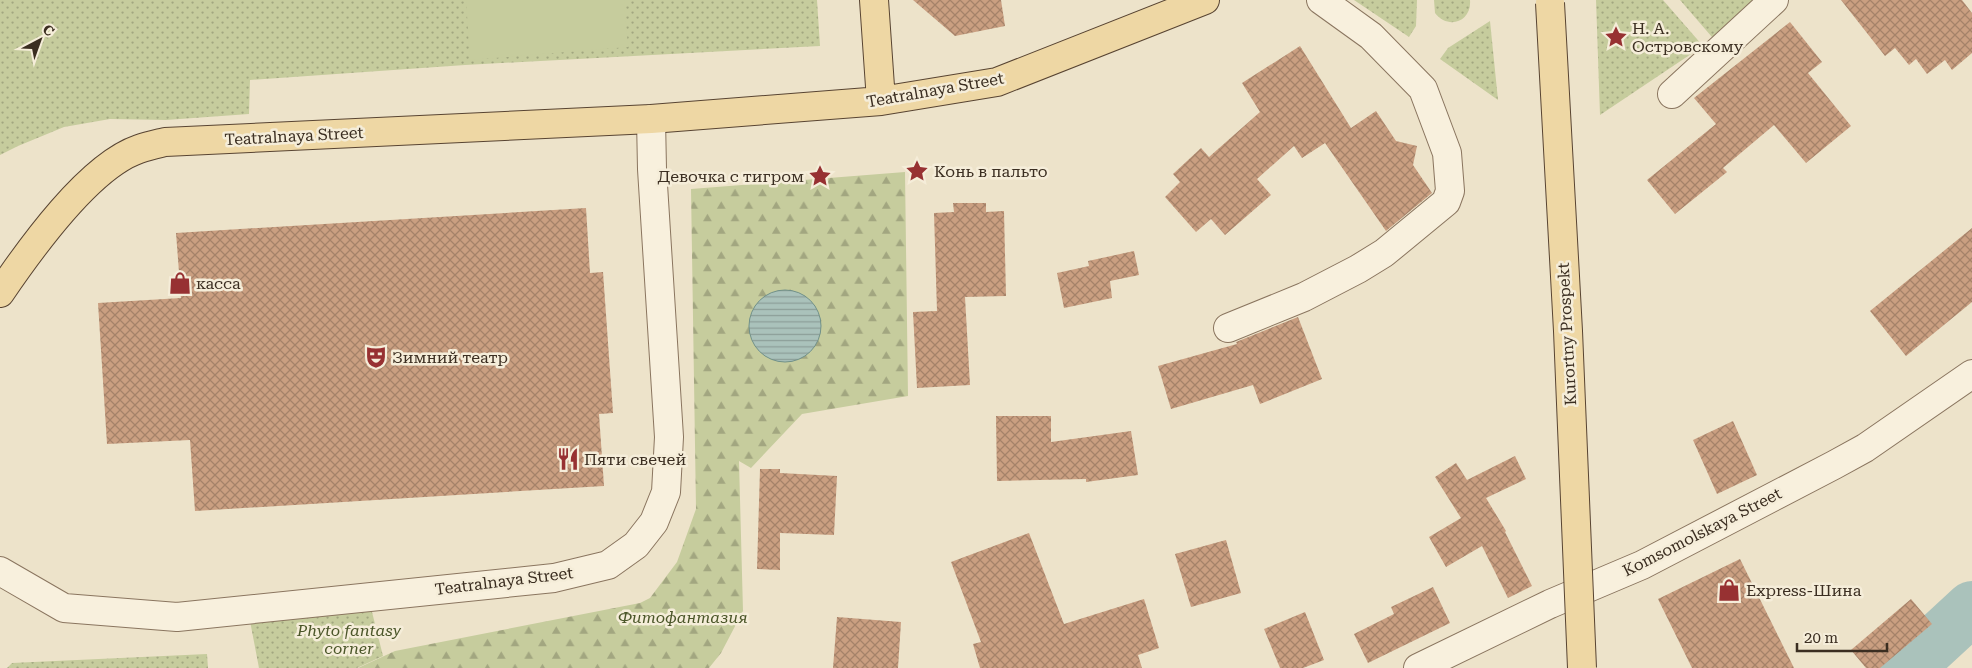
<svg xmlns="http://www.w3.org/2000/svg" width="1972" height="668" font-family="'Roboto Serif',serif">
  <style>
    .green { fill: url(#green-dots) }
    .forest { fill: url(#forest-firs) }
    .pitch { fill: #c6cc9d }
    .water { fill: url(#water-rules); stroke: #719189 }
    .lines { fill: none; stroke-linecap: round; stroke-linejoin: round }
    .river { stroke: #aac2bb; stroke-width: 54 }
    .building { fill: url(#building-cross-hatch) }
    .minor-casing { stroke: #8a755f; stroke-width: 30 }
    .major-casing { stroke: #584432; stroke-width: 30 }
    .minor { stroke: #f8f0dd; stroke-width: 28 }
    .major { stroke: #eed7a4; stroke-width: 28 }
    .major-bridge-casing { stroke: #584432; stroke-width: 30; stroke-linecap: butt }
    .major-bridge { stroke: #eed7a4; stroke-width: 28 }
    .labels { text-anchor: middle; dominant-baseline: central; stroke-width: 5; stroke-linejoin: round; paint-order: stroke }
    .poi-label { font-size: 16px; fill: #3b2e21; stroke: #f5edd9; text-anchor: start }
    .street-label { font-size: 16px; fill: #3b2e21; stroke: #f5edd9 }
    .park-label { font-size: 16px; font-style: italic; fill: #4b5629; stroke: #f5edd9 }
  </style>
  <defs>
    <pattern id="green-dots" width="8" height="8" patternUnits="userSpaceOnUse" patternTransform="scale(1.25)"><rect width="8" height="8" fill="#c6cc9d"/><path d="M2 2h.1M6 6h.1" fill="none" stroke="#a2a680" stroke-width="1.8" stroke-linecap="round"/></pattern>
    <pattern id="forest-firs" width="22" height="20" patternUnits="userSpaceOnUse" patternTransform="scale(1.25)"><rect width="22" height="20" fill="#c6cc9d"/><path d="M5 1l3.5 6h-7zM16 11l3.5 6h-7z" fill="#a2a680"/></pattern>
    <pattern id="water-rules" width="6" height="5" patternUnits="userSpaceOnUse" patternTransform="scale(1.25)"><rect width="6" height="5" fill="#aac2bb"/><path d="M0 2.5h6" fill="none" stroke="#8c9e98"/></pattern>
    <pattern id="building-cross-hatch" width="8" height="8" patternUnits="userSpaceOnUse" patternTransform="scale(1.25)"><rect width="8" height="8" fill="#ca9f81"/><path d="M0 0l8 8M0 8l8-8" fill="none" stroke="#a58269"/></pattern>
  </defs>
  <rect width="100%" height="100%" fill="#ede3ca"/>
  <path class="green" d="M0,0h817l3,46 -355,19 -215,15 -1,34 -83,6 -56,-1 -46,8 -46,19 -18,9z
    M1354,0h63l-1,26 -7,11z
    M1434,0h36c2,22 -22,30 -35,13z
    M1596,0h67l40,46 -103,69z
    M1680,0h85l-47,44z
    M1490,21l8,79 -58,-41 8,-11z
    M371,608l12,48 -26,12h-98l-9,-47z
    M207,654l1,14h-201l5,-5z"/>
  <path class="forest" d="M905,172l3,224 -106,18 -51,54 -12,-7 4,150 -22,42 -12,15h-351l37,-17 245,-48 10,-5 27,-36 19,-53 -5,-320z"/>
  <path class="pitch" d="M466,0h158l4,47 -158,13z"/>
  <path class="water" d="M749 326a36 36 0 1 1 72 0a36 36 0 1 1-72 0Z"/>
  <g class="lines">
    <path class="river" d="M1907,668l65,-60"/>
  </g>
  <path class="building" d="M913,0h88l4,26 -50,10z
    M1841,0h121l10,13v40l-20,17 -7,-10 -18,14 -11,-15 -7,6 -14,-17 -10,8z
    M1790,22l32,40 -14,11 43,53 -45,37 -32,-38 -51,43 4,4 -52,42 -28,-34 69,-56 -22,-26z
    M1300,46l51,82 25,-17 20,30 21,5 -4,19 19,28 -46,38 -61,-88 -23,15 -8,-12 -37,33 14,16 -46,40 -14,-16 -15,13 -31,-35 15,-15 -7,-8 28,-26 8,9 51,-45 -18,-29z
    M953,203h33v9l18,-1 2,85 -41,1 5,88 -53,3 -4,-76 24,-1 -3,-98 20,-1z
    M586,208l4,65 13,-1 10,141 -14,1 5,72 -409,25 -5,-71 -83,4 -9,-141 83,-5 -5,-65z
    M1972,228v74l-66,54 -36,-45z
    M1134,251l5,24 -29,6 2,17 -48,10 -7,-35 32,-7 -1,-5z
    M1298,317l24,62 -62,25 -7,-19 -82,24 -13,-43 79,-22 -1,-2z
    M996,416h55v26l80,-11 7,44 -52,7v-3l-89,2z
    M1733,421l24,54 -40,19 -24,-54z
    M1515,456l11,23 -40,19 20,33 -1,1 27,54 -24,12 -26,-52 -36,21 -17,-30 32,-19 -26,-41 21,-14 11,17z
    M760,469h20v4l57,3 -3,59 -54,-2v37l-23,-1z
    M1029,533l35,91 80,-25 15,49 -21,7 4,13h-162l-7,-24 8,-2 -30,-80z
    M1226,540l15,53 -50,14 -16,-53z
    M1740,559l54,109h-102l-34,-69z
    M1433,587l17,36 -82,40 -14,-29 40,-20 -3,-7z
    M1911,599l21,25 -52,44h-14l-15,-18z
    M1305,612l19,48 -21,8h-23l-16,-39z
    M837,617l64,5 -3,46h-65z"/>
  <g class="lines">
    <defs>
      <path id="minor" d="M1672,94l102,-94
        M1228,328l76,-31 54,-28 26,-16 62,-51 4,-11 -3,-38 -24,-64 -52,-53 -50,-36
        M0,571l64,37 113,9 377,-39 54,-13 28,-20 18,-23 12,-30 3,-55 -17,-268 -1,-50
        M1418,668l132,-64 92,-39 192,-100 31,-17 107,-74"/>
      <path id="major" d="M874,0l7,101
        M0,293c30,-44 89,-127 139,-144 9,-3 18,-5 26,-7l486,-23 230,-18 116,-19 208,-82"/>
    </defs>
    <use href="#minor" class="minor-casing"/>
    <use href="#major" class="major-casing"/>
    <use href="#minor" class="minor"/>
    <use href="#major" class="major"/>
    <defs>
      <path id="major-bridge" d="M1550,3l18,328 14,337"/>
    </defs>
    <use href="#major-bridge" class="major-bridge-casing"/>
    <use href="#major-bridge" class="major-bridge"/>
  </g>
  <defs>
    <symbol id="sight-bare" viewBox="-9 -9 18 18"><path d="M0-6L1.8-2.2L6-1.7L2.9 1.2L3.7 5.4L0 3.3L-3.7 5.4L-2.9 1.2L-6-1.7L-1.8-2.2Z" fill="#973132" stroke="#f5edd9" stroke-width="2.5" paint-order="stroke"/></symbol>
    <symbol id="shop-bare" viewBox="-9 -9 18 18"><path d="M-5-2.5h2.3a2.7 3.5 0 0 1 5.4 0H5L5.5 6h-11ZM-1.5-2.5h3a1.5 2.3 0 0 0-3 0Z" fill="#973132" stroke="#f5edd9" stroke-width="2.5" paint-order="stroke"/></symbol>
    <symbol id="theatre-bare" viewBox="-9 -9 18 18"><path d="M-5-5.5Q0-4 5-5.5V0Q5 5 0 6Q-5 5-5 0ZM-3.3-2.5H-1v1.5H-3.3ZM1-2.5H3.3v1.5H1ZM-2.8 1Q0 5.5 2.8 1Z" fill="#973132" stroke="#f5edd9" stroke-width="2.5" paint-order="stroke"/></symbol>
    <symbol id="restaurant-bare" viewBox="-9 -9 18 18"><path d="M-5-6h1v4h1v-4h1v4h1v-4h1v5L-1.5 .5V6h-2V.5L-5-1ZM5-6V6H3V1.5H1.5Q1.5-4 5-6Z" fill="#973132" stroke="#f5edd9" stroke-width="2.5" paint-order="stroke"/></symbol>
  </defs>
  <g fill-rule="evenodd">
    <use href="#sight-bare" x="1600" y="21" width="32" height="32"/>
    <use href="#sight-bare" x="901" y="155" width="32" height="32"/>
    <use href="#sight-bare" x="804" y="160" width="32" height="32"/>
    <use href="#shop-bare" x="164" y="267" width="32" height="32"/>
    <use href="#theatre-bare" x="360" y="341" width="32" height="32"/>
    <use href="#restaurant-bare" x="552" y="443" width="32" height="32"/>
    <use href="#shop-bare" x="1713" y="574" width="32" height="32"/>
  </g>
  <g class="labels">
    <g class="poi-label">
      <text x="1632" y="28">Н. А.<tspan x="1632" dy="18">Островскому</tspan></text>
      <text x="934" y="171">Конь в пальто</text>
      <text x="804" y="176" text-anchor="end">Девочка с тигром</text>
      <text x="196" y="283">касса</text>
      <text x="392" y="357">Зимний театр</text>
      <text x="584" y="459">Пяти свечей</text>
      <text x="1746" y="590">Express-Шина</text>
    </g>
    <g class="street-label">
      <text transform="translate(935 90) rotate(-10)">Teatralnaya Street</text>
      <text transform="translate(294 136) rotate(-3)">Teatralnaya Street</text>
      <text transform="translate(1567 334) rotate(-93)">Kurortny Prospekt</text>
      <text transform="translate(1702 532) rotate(-27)">Komsomolskaya Street</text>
      <text transform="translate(504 581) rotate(-7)">Teatralnaya Street</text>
    </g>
    <g class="park-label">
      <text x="683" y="617">Фитофантазия</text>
      <text x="349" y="630">Phyto fantasy<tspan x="349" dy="18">corner</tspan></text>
    </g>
  </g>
  <g transform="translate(40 40) rotate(41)" stroke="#f5edd9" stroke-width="4" paint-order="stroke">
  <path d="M0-4L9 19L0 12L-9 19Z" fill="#3b2e21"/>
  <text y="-8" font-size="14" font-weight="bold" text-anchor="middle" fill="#3b2e21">С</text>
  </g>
  <path d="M1797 643v8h90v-8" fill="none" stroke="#3b2e21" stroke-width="2.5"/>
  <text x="1804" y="643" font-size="15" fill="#3b2e21" stroke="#f5edd9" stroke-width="4" paint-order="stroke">20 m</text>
</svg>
